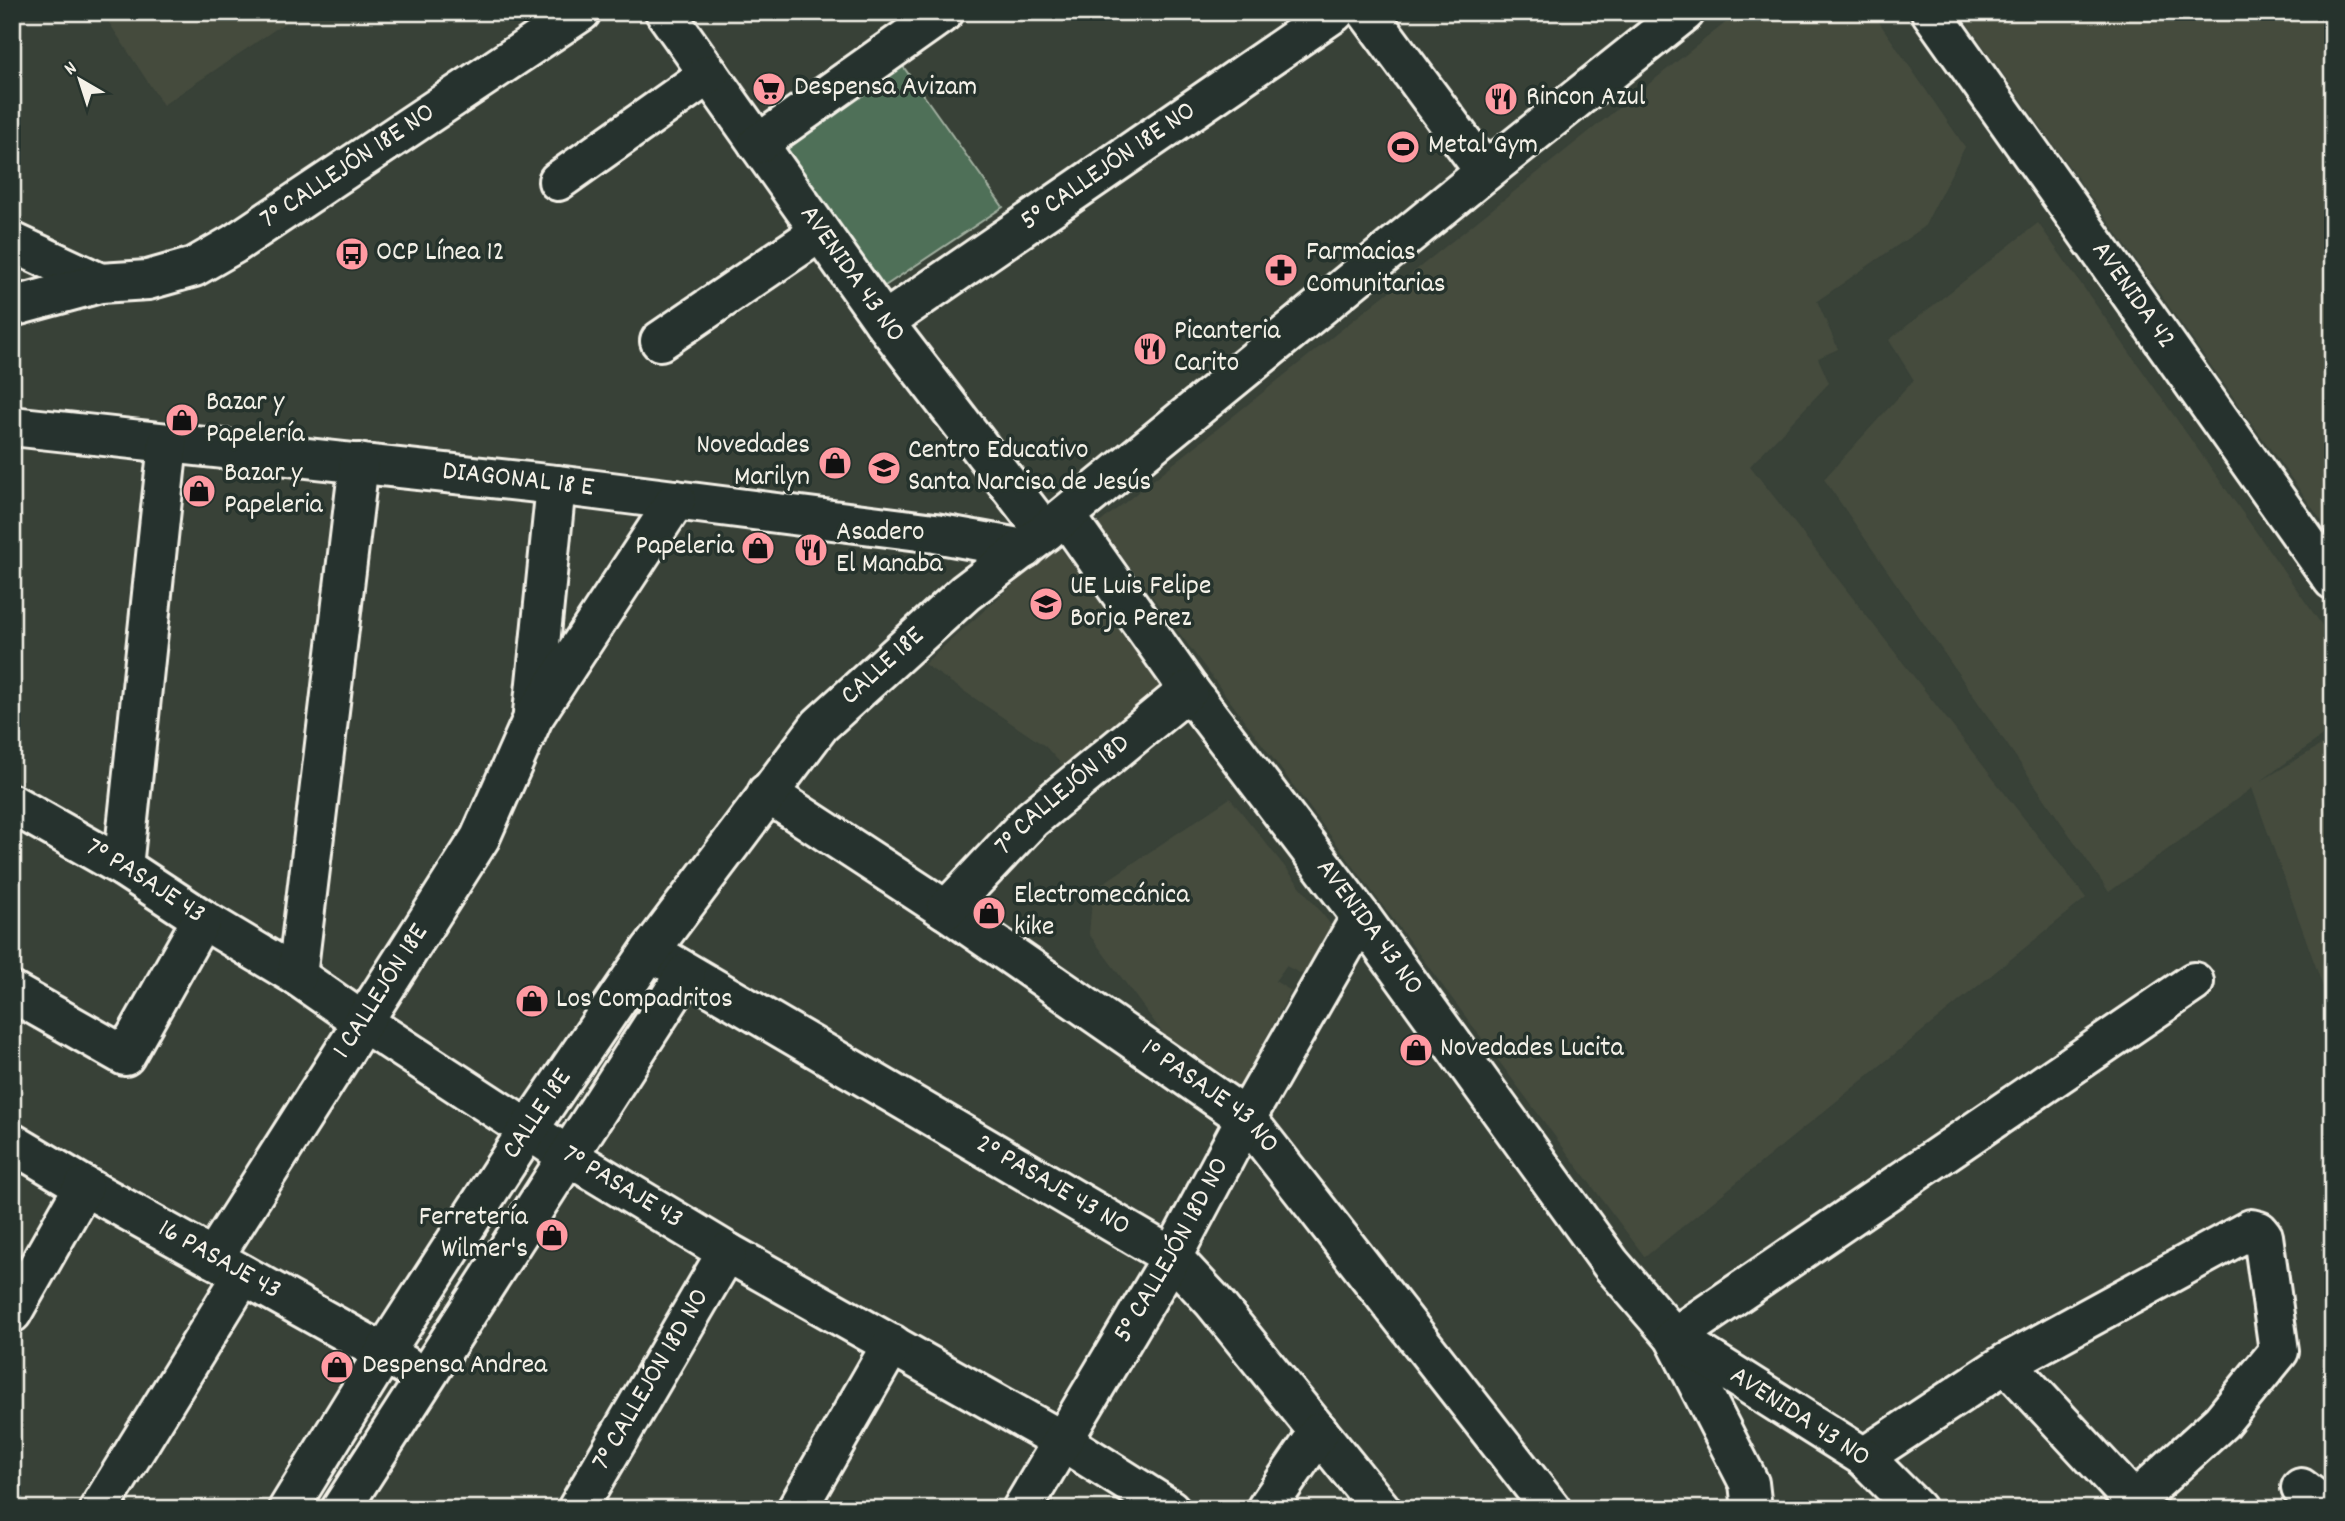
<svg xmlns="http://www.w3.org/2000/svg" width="2345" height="1521" font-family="Dekko,sans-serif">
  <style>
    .built { fill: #454b3e }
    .green { fill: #4f6f59; stroke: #a2b0a0; stroke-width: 2 }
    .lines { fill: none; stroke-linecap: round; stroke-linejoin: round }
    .minor-casing { stroke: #f4f1e8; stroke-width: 44 }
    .minor { stroke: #26332d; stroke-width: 38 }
    .labels { text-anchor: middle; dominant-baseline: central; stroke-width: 7; stroke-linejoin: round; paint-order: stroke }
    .poi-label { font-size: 28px; fill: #f4f1e8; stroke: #26332d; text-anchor: start }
    .street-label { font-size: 28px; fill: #f4f1e8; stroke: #26332d }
  </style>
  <rect width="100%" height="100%" fill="#384137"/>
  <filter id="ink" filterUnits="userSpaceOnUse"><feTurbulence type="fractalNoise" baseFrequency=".0143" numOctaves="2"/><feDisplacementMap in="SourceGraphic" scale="14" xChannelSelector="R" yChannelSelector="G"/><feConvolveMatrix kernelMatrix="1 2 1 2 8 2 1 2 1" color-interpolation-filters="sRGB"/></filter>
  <g filter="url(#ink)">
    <path class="built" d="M102,12h199l-138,93z
      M1739,12h133l93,135 -41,80 -107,74 21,48 -20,9 11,25 -79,83 336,432 -441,359 -547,-733z
      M1959,12h374v525z
      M2038,223l295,418v87l-72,53 72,-43v277l-81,-227 -143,104 -285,-413 90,-99 -25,-40z
      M1058,545l113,155 -96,79 -30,-33 -121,-82z
      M1230,798l105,132 -33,44 -16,-8 -11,15 16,10 -58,108 -45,-32 -99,-133 4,-44z"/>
    <path class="green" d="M895,55l108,152 -130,87 -105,-148z"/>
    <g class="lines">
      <defs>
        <g id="minor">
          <path id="s1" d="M665,12l219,310 161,210"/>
          <path d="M1367,12l118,160"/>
          <path id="s2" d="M1931,12l402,568"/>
          <path d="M758,144l186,-132"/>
          <path d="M558,181l151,-107"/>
          <path d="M12,242l88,41"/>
          <path id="s3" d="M12,307l88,-24 48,-3 46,-13 40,-23 347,-232"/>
          <path id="s4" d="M884,322l451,-310"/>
          <path d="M660,341l160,-109"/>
          <path id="s5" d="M12,426l544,59 379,48 89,16"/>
          <path id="s6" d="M1066,516l123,174 172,227 250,347 63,73 75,146 3,26"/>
          <path d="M533,713l23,-228"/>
          <path id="s7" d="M767,793l179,117 300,208 305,391"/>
          <path id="s8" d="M12,804l111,63 79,52 95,57 66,46 205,134 159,96 334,188 109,69"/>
          <path d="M123,867l45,-424"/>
          <path id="s9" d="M946,910l86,-91 157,-129"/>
          <path id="s10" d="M650,951l522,306 41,44 168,208"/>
          <path d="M297,976l62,-513"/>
          <path d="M12,992l113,64 77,-137"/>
          <path id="s11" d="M12,1143l72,43 321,179"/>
          <path id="s12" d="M213,1258l267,-420 53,-120 143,-218"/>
          <path d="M12,1313l72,-127"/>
          <path d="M1864,1457l142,-94 245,-134 8,2 4,5 16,115 -58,71 -81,74h-11l-123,-133"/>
          <path d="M2301,1488l27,21"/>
          <path d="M99,1509l144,-234"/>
          <path id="s13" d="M288,1509l96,-156 144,-223 122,-179 170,-226 145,-132 80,-61 440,-360 200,-160"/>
          <path d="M341,1509l345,-536"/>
          <path id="s14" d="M577,1509l150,-257"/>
          <path d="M797,1509l95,-165"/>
          <path id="s15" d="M1022,1509l150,-252 74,-139 115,-201"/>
          <path d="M1266,1509l53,-77"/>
          <path d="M1916,1509l-52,-52 -190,-120 520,-355"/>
        </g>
      </defs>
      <use href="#minor" class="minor-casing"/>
      <use href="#minor" class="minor"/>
    </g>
  </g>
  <defs>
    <symbol id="supermarket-disc" viewBox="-11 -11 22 22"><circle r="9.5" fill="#ff9aa2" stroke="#26332d"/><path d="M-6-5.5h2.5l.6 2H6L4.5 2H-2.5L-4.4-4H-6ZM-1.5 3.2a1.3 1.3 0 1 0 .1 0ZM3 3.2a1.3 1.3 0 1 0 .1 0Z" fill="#111"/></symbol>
    <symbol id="restaurant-disc" viewBox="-11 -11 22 22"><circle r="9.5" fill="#ff9aa2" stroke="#26332d"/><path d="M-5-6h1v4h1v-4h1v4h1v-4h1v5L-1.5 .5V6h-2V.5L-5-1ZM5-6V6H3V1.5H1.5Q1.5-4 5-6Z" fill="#111"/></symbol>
    <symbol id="stadium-disc" viewBox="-11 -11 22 22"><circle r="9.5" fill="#ff9aa2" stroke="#26332d"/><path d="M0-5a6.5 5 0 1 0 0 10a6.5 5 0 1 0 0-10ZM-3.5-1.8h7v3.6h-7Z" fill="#111"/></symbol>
    <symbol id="bus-disc" viewBox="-11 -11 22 22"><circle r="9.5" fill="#ff9aa2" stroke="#26332d"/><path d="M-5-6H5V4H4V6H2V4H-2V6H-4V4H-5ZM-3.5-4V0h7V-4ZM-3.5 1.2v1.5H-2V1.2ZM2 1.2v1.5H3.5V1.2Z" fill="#111"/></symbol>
    <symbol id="pharmacy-disc" viewBox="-11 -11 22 22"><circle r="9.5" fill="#ff9aa2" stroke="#26332d"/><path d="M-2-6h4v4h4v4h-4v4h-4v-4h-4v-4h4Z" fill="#111"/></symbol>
    <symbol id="shop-disc" viewBox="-11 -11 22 22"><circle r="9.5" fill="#ff9aa2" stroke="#26332d"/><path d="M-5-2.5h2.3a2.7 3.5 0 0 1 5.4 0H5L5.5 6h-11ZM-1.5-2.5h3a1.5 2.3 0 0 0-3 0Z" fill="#111"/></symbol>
    <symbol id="school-disc" viewBox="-11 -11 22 22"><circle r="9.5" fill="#ff9aa2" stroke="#26332d"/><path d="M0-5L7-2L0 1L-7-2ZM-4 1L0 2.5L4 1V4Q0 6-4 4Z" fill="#111"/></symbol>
  </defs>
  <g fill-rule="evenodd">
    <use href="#supermarket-disc" x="750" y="70" width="38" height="38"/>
    <use href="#restaurant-disc" x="1482" y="80" width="38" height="38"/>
    <use href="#stadium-disc" x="1384" y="128" width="38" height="38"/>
    <use href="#bus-disc" x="333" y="235" width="38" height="38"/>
    <use href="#pharmacy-disc" x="1262" y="251" width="38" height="38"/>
    <use href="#restaurant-disc" x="1131" y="330" width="38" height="38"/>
    <use href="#shop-disc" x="163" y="401" width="38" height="38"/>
    <use href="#shop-disc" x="816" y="444" width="38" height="38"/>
    <use href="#school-disc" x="865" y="449" width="38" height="38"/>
    <use href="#shop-disc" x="180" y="472" width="38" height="38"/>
    <use href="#shop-disc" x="739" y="529" width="38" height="38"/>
    <use href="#restaurant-disc" x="792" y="531" width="38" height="38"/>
    <use href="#school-disc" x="1027" y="585" width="38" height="38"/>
    <use href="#shop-disc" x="970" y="894" width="38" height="38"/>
    <use href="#shop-disc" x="513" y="982" width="38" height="38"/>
    <use href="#shop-disc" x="1397" y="1031" width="38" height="38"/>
    <use href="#shop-disc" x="533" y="1216" width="38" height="38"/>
    <use href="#shop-disc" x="318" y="1348" width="38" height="38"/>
  </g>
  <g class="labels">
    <g class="poi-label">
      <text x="794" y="89">Despensa Avizam</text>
      <text x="1526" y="99">Rincon Azul</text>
      <text x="1428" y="147">Metal Gym</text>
      <text x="376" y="254">OCP Línea 12</text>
      <text x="1306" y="254">Farmacias<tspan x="1306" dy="32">Comunitarias</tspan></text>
      <text x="1174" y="333">Picanteria<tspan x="1174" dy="32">Carito</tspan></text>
      <text x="206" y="404">Bazar y<tspan x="206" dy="32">Papelería</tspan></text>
      <text x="810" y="447" text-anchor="end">Novedades<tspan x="810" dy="32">Marilyn</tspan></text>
      <text x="908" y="452">Centro Educativo<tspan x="908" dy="32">Santa Narcisa de Jesús</tspan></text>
      <text x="224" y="475">Bazar y<tspan x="224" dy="32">Papeleria</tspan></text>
      <text x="836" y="534">Asadero<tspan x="836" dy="32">El Manaba</tspan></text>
      <text x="734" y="548" text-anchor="end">Papeleria</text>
      <text x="1070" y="588">UE Luis Felipe<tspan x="1070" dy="32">Borja Perez</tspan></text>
      <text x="1014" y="897">Electromecánica<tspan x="1014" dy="32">kike</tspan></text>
      <text x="556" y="1001">Los Compadritos</text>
      <text x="1440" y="1050">Novedades Lucita</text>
      <text x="528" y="1219" text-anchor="end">Ferretería<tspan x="528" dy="32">Wilmer's</tspan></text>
      <text x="362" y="1367">Despensa Andrea</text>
    </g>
    <g class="street-label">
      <text stroke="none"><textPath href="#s4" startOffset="273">5° CALLEJÓN 18E NO</textPath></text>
      <text stroke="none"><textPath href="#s3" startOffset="371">7° CALLEJÓN 18E NO</textPath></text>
      <text stroke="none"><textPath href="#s1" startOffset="322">AVENIDA 43 NO</textPath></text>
      <text stroke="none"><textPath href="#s2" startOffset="348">AVENIDA 42</textPath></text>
      <text stroke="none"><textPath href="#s5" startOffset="509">DIAGONAL 18 E</textPath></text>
      <text stroke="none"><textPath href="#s13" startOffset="1034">CALLE 18E</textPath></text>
      <text stroke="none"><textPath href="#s9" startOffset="164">7° CALLEJÓN 18D</textPath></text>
      <text stroke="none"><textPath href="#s8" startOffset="154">7° PASAJE 43</textPath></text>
      <text stroke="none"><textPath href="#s6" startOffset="511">AVENIDA 43 NO</textPath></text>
      <text stroke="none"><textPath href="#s12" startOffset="315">1 CALLEJÓN 18E</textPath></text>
      <text stroke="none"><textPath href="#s7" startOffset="537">1° PASAJE 43 NO</textPath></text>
      <text stroke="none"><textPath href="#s13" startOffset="467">CALLE 18E</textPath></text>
      <text stroke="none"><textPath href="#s10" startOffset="466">2° PASAJE 43 NO</textPath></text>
      <text stroke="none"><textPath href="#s8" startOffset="721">7° PASAJE 43</textPath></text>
      <text stroke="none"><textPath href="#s15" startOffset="299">5° CALLEJÓN 18D NO</textPath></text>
      <text stroke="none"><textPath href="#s11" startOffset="238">16 PASAJE 43</textPath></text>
      <text stroke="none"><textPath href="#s14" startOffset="149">7° CALLEJÓN 18D NO</textPath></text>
      <text transform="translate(1799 1418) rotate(33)">AVENIDA 43 NO</text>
    </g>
  </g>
  <rect width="2345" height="1521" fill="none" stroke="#26332d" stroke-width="42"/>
  <rect x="21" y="21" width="2303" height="1479" fill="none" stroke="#f4f1e8" stroke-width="2.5" filter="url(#ink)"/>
  <g transform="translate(80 80) rotate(321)" stroke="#26332d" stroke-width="5" paint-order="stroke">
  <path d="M0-5L12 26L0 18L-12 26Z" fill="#f4f1e8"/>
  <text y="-10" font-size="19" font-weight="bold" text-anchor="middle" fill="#f4f1e8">N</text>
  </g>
</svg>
